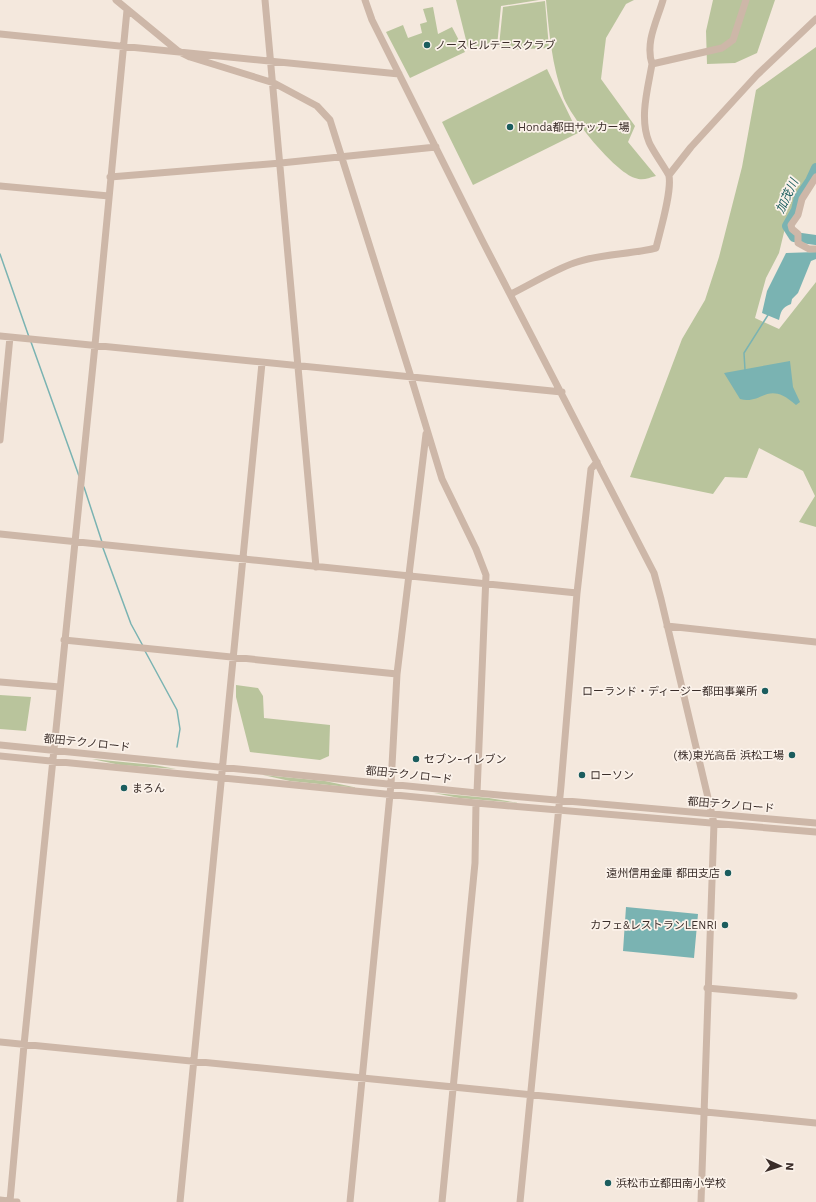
<svg xmlns="http://www.w3.org/2000/svg" width="816" height="1202" font-family="'Work Sans','Noto Sans JP',sans-serif">
  <style>
    .green { fill: #b9c49c }
    .water { fill: #7ab3b2 }
    .lines { fill: none; stroke-linecap: round; stroke-linejoin: round }
    .stream { stroke: #7ab3b2; stroke-width: 1.5 }
    .river { stroke: #7ab3b2; stroke-width: 10 }
    .minor { stroke: #cdb7a8; stroke-width: 7 }
    .poi-dot { fill: #1b5d5e; stroke: #fbf2ea; stroke-width: 1.5 }
    .labels { text-anchor: middle; dominant-baseline: central; stroke-width: 3.5; stroke-linejoin: round; paint-order: stroke }
    .poi-label { font-size: 11px; fill: #3a2d29; stroke: #fbf2ea; text-anchor: start }
    .street-label { font-size: 11px; fill: #3a2d29; stroke: #fbf2ea }
    .water-label { font-size: 12px; font-style: italic; fill: #1b5d5e; stroke: #fbf2ea }
  </style>
  <rect width="100%" height="100%" fill="#f4e8dd"/>
  <path class="green" d="M456,0h83l-38,6 -4,40 -29,2z
    M546,0h88l-8,4 -20,34 -5,41 34,47 -7,16 28,34c-8,2 -13,5 -21,2 -21,-7 -64,-60 -72,-82 -11,-30 -14,-64 -17,-96z
    M713,0h62l-18,53 -22,10 -28,1 -1,-33z
    M545,1l4,47 -46,2 -4,-4 4,-39z
    M433,7l5,27 14,-7 13,25 -55,26 -24,-46 17,-7 5,13 14,-5 -2,-9 7,-2 -4,-13z
    M816,47v123l-30,54 -7,29 -13,25 -11,40 24,11 37,-47v245l-17,-5 16,-26 -12,-25 -44,-23 -12,30 -22,-1 -12,17 -83,-17 52,-138 23,-39 14,-43 23,-90 14,-77z
    M547,69l31,64 -105,52 -31,-63z
    M236,685l22,3 5,8 1,22 66,7 -1,31 -9,4 -70,-8 -14,-55z
    M0,695l31,2 -5,34 -26,-2z
    M92,759l62,6 22,4 -56,-4z
    M263,775l62,6 33,7 -68,-7z
    M434,793l55,5 30,5 -60,-5z"/>
  <path class="water" d="M816,252v7l-5,2 -13,32 -6,6 -1,5c-10,4 -10,8 -12,16l-17,-7 5,-22 19,-38z
    M790,361l3,26 7,15 -4,3c-29,-26 -33,0 -56,-6l-16,-26z
    M626,907l72,7 -4,44 -71,-7z"/>
  <g class="lines">
    <path class="stream" d="M0,254l29,83
      M31,342l48,134
      M745,370l-1,-17 24,-38
      M84,487l18,55
      M103,548l28,76 12,22
      M145,651l32,59 3,19 -3,18"/>
    <path class="river" d="M816,168l-6,13 -11,16 -3,13 -9,16 7,11 22,3"/>
    <path class="minor" d="M116,0l62,51 12,6 84,26 43,23 13,14 81,257 31,102 34,70 10,26 -9,218
      M265,0l51,567
      M365,0l7,20 110,220 172,333 7,26 53,224 -13,379
      M0,34l399,40
      M652,64c-7,-22 5,-43 11,-64
      M669,175l22,-28 66,-72 59,-56
      M110,177l171,-14 155,-16
      M816,177l-14,22 -4,16 -7,10 1,4 6,5v9l11,6h7
      M0,186l109,10
      M511,294c20,-10 43,-24 63,-31 27,-10 55,-8 82,-15 4,-17 16,-56 13,-72 -1,-4 -17,-26 -20,-34 -10,-24 -1,-54 3,-78l70,-16 11,-8 13,-40
      M0,336l562,56
      M0,440l10,-103
      M0,534l577,59
      M667,626l149,16
      M64,640l333,34
      M0,682l60,5
      M0,745l477,48 339,30
      M0,756l476,47 340,29
      M707,988l87,8
      M0,1042l816,81
      M0,1200l17,2
      M10,1201l14,-156 71,-700 32,-335
      M180,1202l82,-839
      M350,1202l41,-418 6,-110 29,-240
      M442,1202l33,-339 1,-60
      M520,1202l41,-416 16,-193 14,-124 6,-7"/>
  </g>
  <g class="poi-dot">
    <circle cx="427" cy="45" r="4"/>
    <circle cx="510" cy="127" r="4"/>
    <circle cx="765" cy="691" r="4"/>
    <circle cx="792" cy="755" r="4"/>
    <circle cx="416" cy="759" r="4"/>
    <circle cx="582" cy="775" r="4"/>
    <circle cx="124" cy="788" r="4"/>
    <circle cx="728" cy="873" r="4"/>
    <circle cx="725" cy="925" r="4"/>
    <circle cx="608" cy="1183" r="4"/>
  </g>
  <g class="labels">
    <g class="poi-label">
      <text x="435" y="45">ノースヒルテニスクラブ</text>
      <text x="518" y="127">Honda都田サッカー場</text>
      <text x="757" y="691" text-anchor="end">ローランド・ディージー都田事業所</text>
      <text x="784" y="755" text-anchor="end">(株)東光高岳 浜松工場</text>
      <text x="424" y="759">セブン-イレブン</text>
      <text x="590" y="775">ローソン</text>
      <text x="132" y="788">まろん</text>
      <text x="720" y="873" text-anchor="end">遠州信用金庫 都田支店</text>
      <text x="717" y="925" text-anchor="end">カフェ&amp;レストランLENRI</text>
      <text x="616" y="1183">浜松市立都田南小学校</text>
    </g>
    <g class="street-label">
      <text transform="translate(87 743) rotate(6)">都田テクノロード</text>
      <text transform="translate(409 775) rotate(6)">都田テクノロード</text>
      <text transform="translate(731 805) rotate(5)">都田テクノロード</text>
    </g>
    <g class="water-label">
      <text transform="translate(787 196) rotate(-65)">加茂川</text>
    </g>
  </g>
  <g transform="translate(780 1166) rotate(93)" stroke="#fbf2ea" stroke-width="3" paint-order="stroke">
  <path d="M0-3L7 15L0 10L-7 15Z" fill="#3a2d29"/>
  <text y="-6" font-size="11" font-weight="bold" text-anchor="middle" fill="#3a2d29">N</text>
  </g>
</svg>
